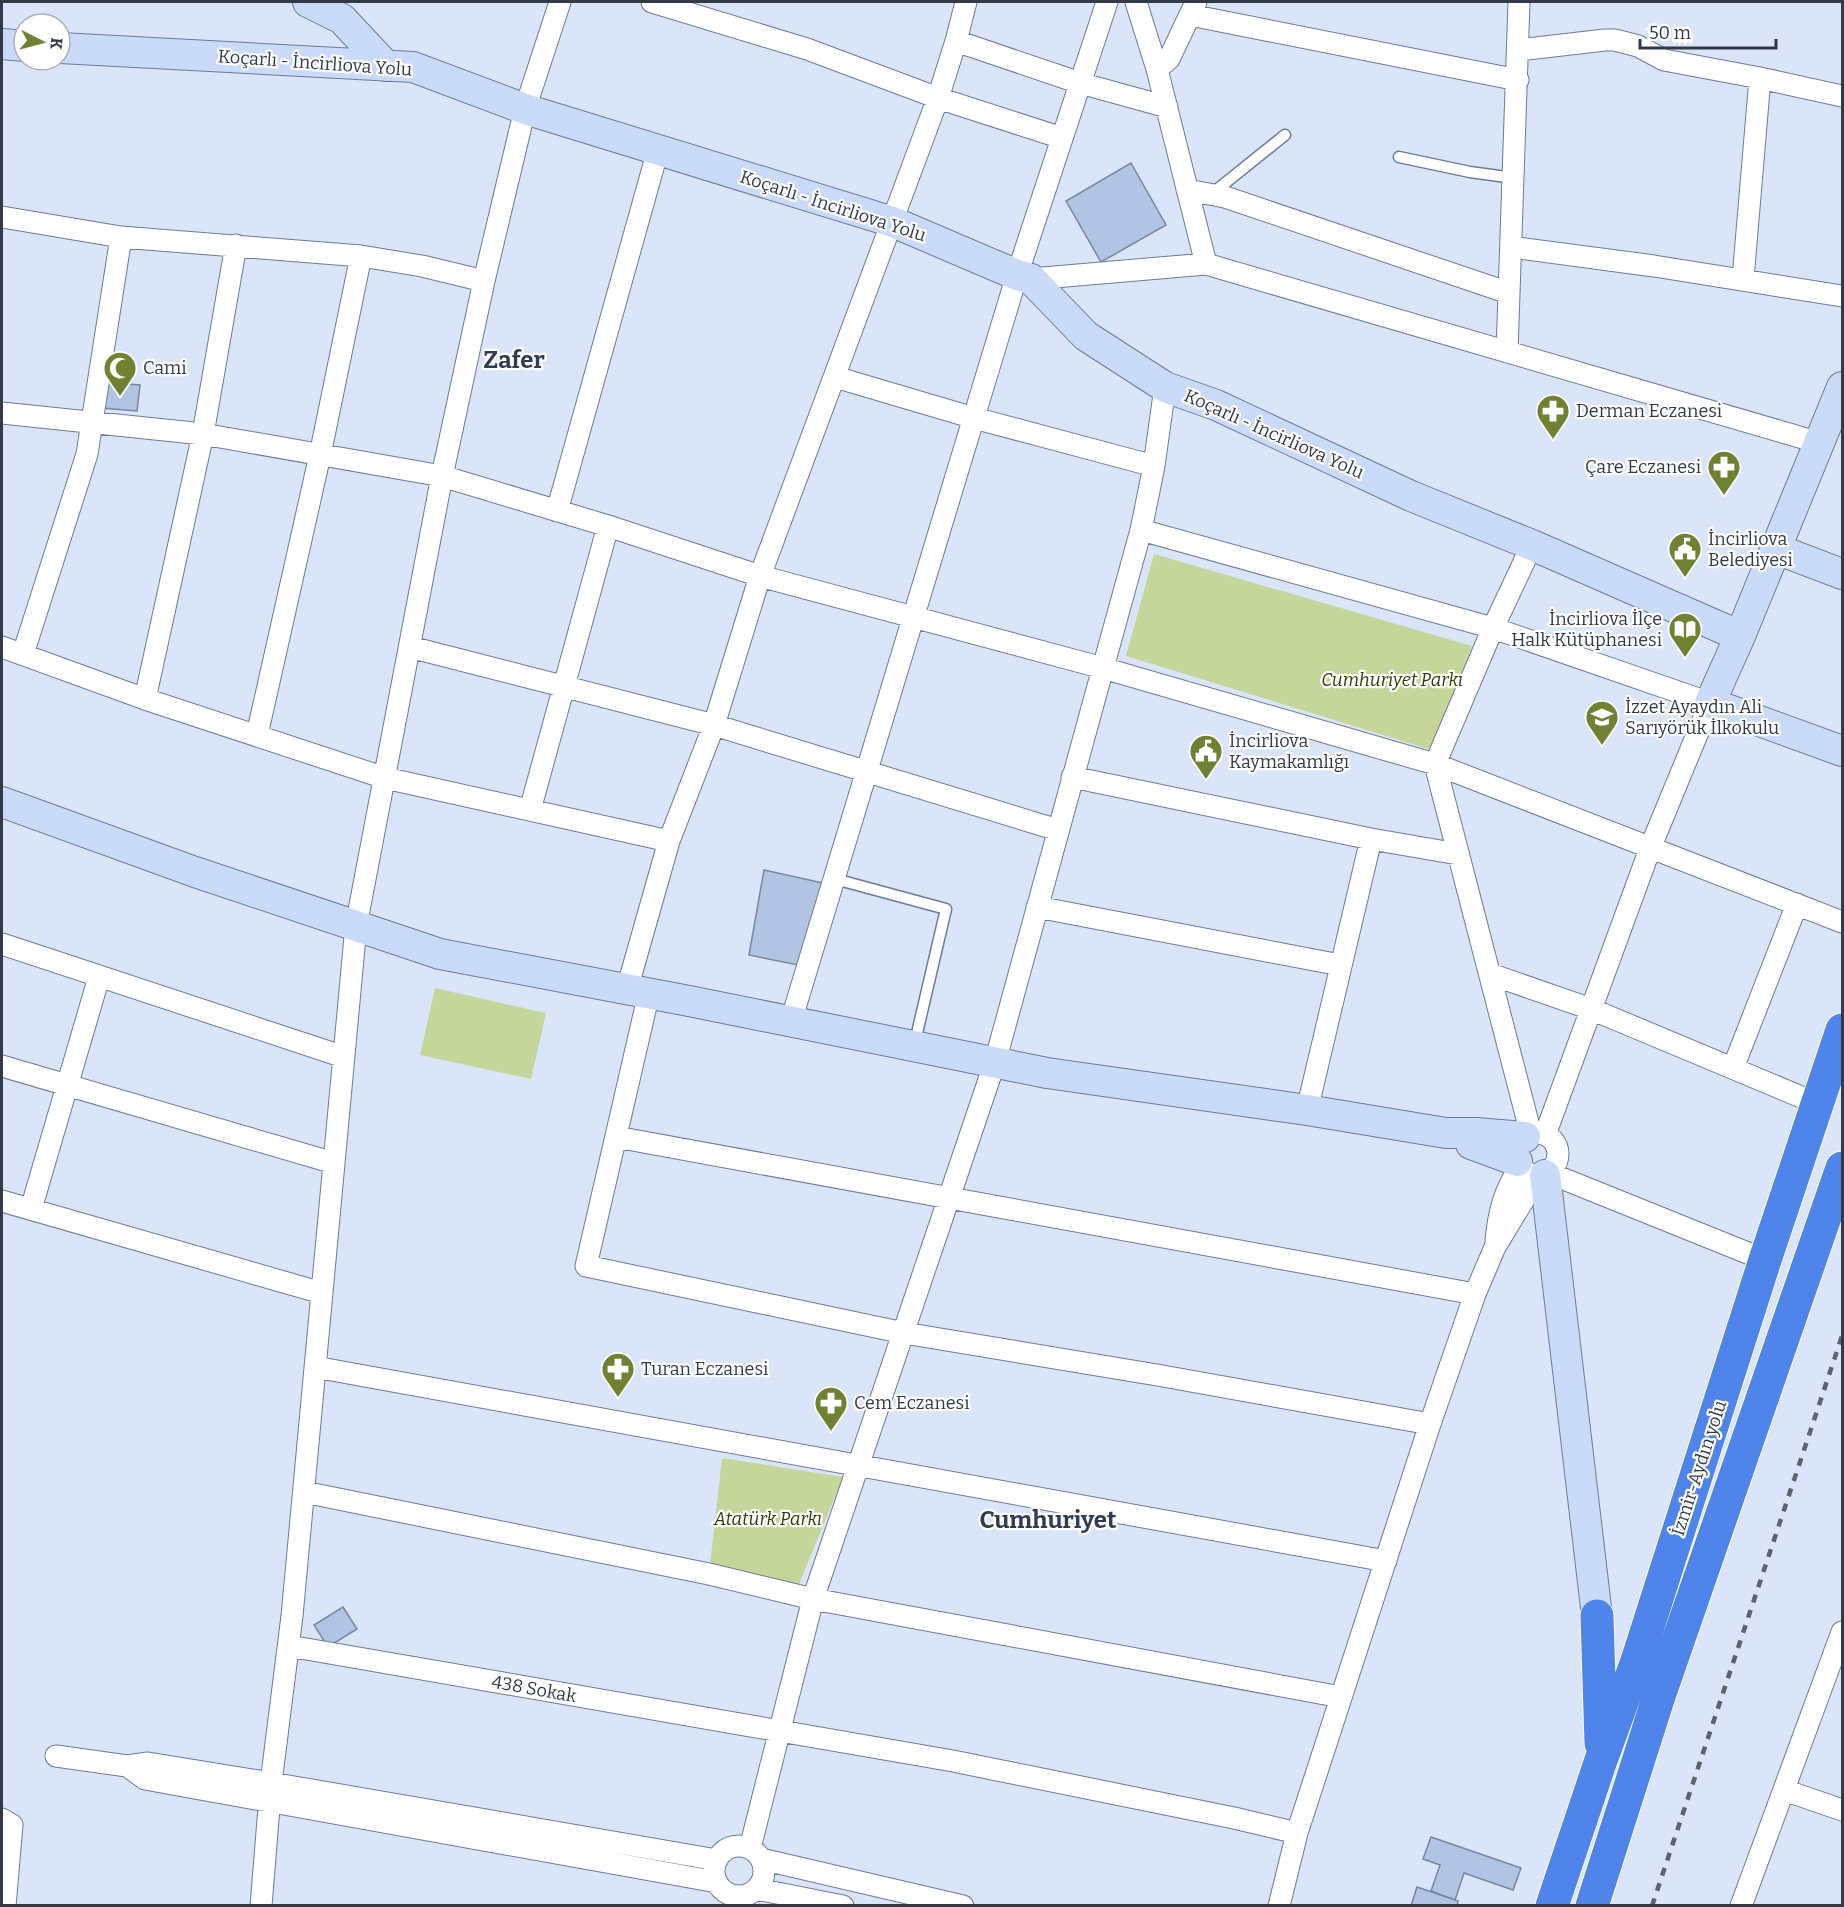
<svg xmlns="http://www.w3.org/2000/svg" width="1844" height="1907" font-family="Bitter,serif">
  <style>
    .green { fill: #c5d69a }
    .building { fill: #b2c4e3; stroke: #7687a4; stroke-width: 1.5 }
    .lines { fill: none; stroke-linecap: round; stroke-linejoin: round }
    .lane-casing { stroke: #6b7c98; stroke-width: 13 }
    .street-casing { stroke: #6b7c98; stroke-width: 23 }
    .secondary-casing { stroke: #6b7c98; stroke-width: 32 }
    .highway-casing { stroke: #fff; stroke-width: 35 }
    .lane { stroke: #fff; stroke-width: 10 }
    .street { stroke: #fff; stroke-width: 21 }
    .secondary { stroke: #cadaf9; stroke-width: 30 }
    .highway { stroke: #4f85ea; stroke-width: 33 }
    .rail { stroke: #5b6371; stroke-width: 4.5; stroke-dasharray: 8 8; stroke-linecap: butt }
    .labels { text-anchor: middle; dominant-baseline: central; stroke-width: 4.5; stroke-linejoin: round; paint-order: stroke }
    .street-label { font-size: 18px; fill: #333a47; stroke: #fff }
    .poi-label { font-size: 18px; fill: #333a47; stroke: #fff; text-anchor: start }
    .park-label { font-size: 18px; font-style: italic; fill: #313c04; stroke: #fff }
    .district-label { font-size: 24px; font-weight: bold; fill: #2e3c55; stroke: #fff }
  </style>
  <rect width="100%" height="100%" fill="#dae5f9"/>
  <path class="green" d="M1154,554l318,92 -40,104 -306,-94z
    M435,988l111,25 -15,66 -111,-24z
    M722,1458l121,19 -48,117 -86,-20z"/>
  <path class="building" d="M1131,163l35,62 -65,37 -35,-61z
    M104,382l36,3 -3,26 -36,-3z
    M764,870l59,13 -25,82 -49,-10z
    M343,1607l14,22 -29,18 -14,-22z
    M1431,1837l90,31 -8,22 -49,-17 -9,27 -24,-9 9,-26 -17,-6z
    M1417,1887l41,14 -1,5h-46z"/>
  <g class="lines">
    <defs>
      <path id="lane" d="M1399,157l71,15 44,6
        M1214,194l5,-6 66,-53
        M835,879l111,30 -32,137"/>
      <path id="street" d="M652,2l155,47 131,49 124,40
        M1136,2l21,67 49,195
        M1190,15l328,65
        M956,41l124,42 87,24
        M1518,50l87,-10h10l23,6 26,14 96,18 82,18
        M1157,69l12,-10 27,-57
        M1187,190l38,7 284,96
        M2,217l119,20 240,19 61,10 62,15
        M1511,247l143,19 188,30
        M1031,279l175,-15 614,179
        M1743,279l17,-201
        M1507,352l12,-350
        M835,377l139,41 180,48
        M2,413l201,21 239,42 166,50 152,50 343,92 38,-138 13,-64 11,-79
        M557,511l101,-361
        M1141,530l352,98 217,75 -59,143 -106,289
        M2,647l143,52 240,79 284,63
        M410,647l304,78 344,105
        M23,654l64,-200 34,-217
        M145,699l58,-265 33,-189
        M257,735l63,-280 41,-199
        M1072,777l299,62 87,15
        M530,810l78,-284
        M1037,907l303,58
        M2,944l342,113
        M1490,974l101,35 227,95
        M627,989l42,-148 45,-116 46,-149 178,-478 18,-57 10,-39
        M649,993l-63,273 318,67 253,42 273,49
        M791,1021l226,-746 90,-273
        M2,1066l332,97
        M1733,1068l64,-164
        M1307,1110l64,-271
        M1516 1154a21 21 0 1 1 42 0a21 21 0 1 1-42 0Z
        M1531,1134l-96,-370 58,-136 39,-83
        M616,1137l859,157
        M1549,1173l216,87
        M2,1201l320,92
        M31,1209l68,-232
        M1496,1240c3,-30 8,-48 24,-73
        M315,1367l1071,194
        M304,1492l405,82 104,25 528,98
        M289,1646l664,115 281,57 63,15
        M56,1756l71,10 21,-3 123,20 446,77
        M127,1766l18,13 572,103
        M1784,1790l58,20
        M2,1819l10,6 -7,81
        M714 1871a25 25 0 1 1 50 0a25 25 0 1 1-50 0Z
        M750,1848l63,-249 182,-537 108,-394 332,96 407,158
        M761,1859l202,47
        M757,1889l86,17
        M261,1906l10,-123 21,-167 64,-690 86,-450 42,-195 41,-172 35,-107
        M1279,1906l18,-73 133,-409 45,-130 20,-47 43,-71
        M1741,1906l101,-274"/>
      <path id="secondary" d="M308,2l34,17 44,47
        M2,44l22,2
        M60,48l353,19 112,42 368,113 124,53 14,4 55,57 79,51 51,18 195,91 121,49 208,91
        M1842,387l-102,249 -30,67 132,48
        M1776,549l66,25
        M2,802l193,70 245,82 249,47 358,72 260,37 139,23h30l49,4
        M1471,1144l46,17
        M1545,1175l52,441"/>
      <path id="highway" d="M1597,1616l4,127
        M1552,1906l49,-146 36,-99 128,-401 77,-230
        M1592,1906l67,-210 183,-528"/>
    </defs>
    <use href="#lane" class="lane-casing"/>
    <use href="#street" class="street-casing"/>
    <use href="#secondary" class="secondary-casing"/>
    <use href="#highway" class="highway-casing"/>
    <use href="#lane" class="lane"/>
    <use href="#street" class="street"/>
    <use href="#secondary" class="secondary"/>
    <use href="#highway" class="highway"/>
    <path class="rail" d="M1652,1906l190,-570"/>
  </g>
  <defs>
    <symbol id="mosque-pin" viewBox="-11 -11 22 30"><path d="M0 17L-7.5 6A9.5 9.5 0 1 1 7.5 6Z" fill="#6f8232" stroke="#fff"/><path d="M3.5-4.9A6 6 0 1 0 3.5 4.9A5 5 0 1 1 3.5-4.9Z" fill="#fff"/></symbol>
    <symbol id="pharmacy-pin" viewBox="-11 -11 22 30"><path d="M0 17L-7.5 6A9.5 9.5 0 1 1 7.5 6Z" fill="#6f8232" stroke="#fff"/><path d="M-2-6h4v4h4v4h-4v4h-4v-4h-4v-4h4Z" fill="#fff"/></symbol>
    <symbol id="civic-pin" viewBox="-11 -11 22 30"><path d="M0 17L-7.5 6A9.5 9.5 0 1 1 7.5 6Z" fill="#6f8232" stroke="#fff"/><path d="M-.6-6.5H3V-4.5H.6V-3L4-1V1h2V6H-6V1h2V-1L-.6-3ZM-1.2 2.5V6h2.4V2.5Z" fill="#fff"/></symbol>
    <symbol id="library-pin" viewBox="-11 -11 22 30"><path d="M0 17L-7.5 6A9.5 9.5 0 1 1 7.5 6Z" fill="#6f8232" stroke="#fff"/><path d="M-6-4Q-3-5.5-.7-3.5V5Q-3 3-6 4ZM6-4Q3-5.5 .7-3.5V5Q3 3 6 4Z" fill="#fff"/></symbol>
    <symbol id="school-pin" viewBox="-11 -11 22 30"><path d="M0 17L-7.5 6A9.5 9.5 0 1 1 7.5 6Z" fill="#6f8232" stroke="#fff"/><path d="M0-5L7-2L0 1L-7-2ZM-4 1L0 2.5L4 1V4Q0 6-4 4Z" fill="#fff"/></symbol>
  </defs>
  <g fill-rule="evenodd">
    <use href="#mosque-pin" x="101" y="349" width="38" height="52"/>
    <use href="#pharmacy-pin" x="1534" y="392" width="38" height="52"/>
    <use href="#pharmacy-pin" x="1705" y="448" width="38" height="52"/>
    <use href="#civic-pin" x="1666" y="530" width="38" height="52"/>
    <use href="#library-pin" x="1666" y="610" width="38" height="52"/>
    <use href="#school-pin" x="1583" y="698" width="38" height="52"/>
    <use href="#civic-pin" x="1187" y="732" width="38" height="52"/>
    <use href="#pharmacy-pin" x="599" y="1350" width="38" height="52"/>
    <use href="#pharmacy-pin" x="812" y="1384" width="38" height="52"/>
  </g>
  <g class="labels">
    <g class="street-label">
      <text transform="translate(315 63) rotate(4)">Koçarlı - İncirliova Yolu</text>
      <text transform="translate(833 206) rotate(18)">Koçarlı - İncirliova Yolu</text>
      <text transform="translate(1274 434) rotate(24)">Koçarlı - İncirliova Yolu</text>
      <text transform="translate(1699 1468) rotate(-72)">İzmir-Aydın yolu</text>
      <text transform="translate(534 1689) rotate(10)">438 Sokak</text>
    </g>
    <g class="poi-label">
      <text x="143" y="368">Cami</text>
      <text x="1576" y="411">Derman Eczanesi</text>
      <text x="1701" y="467" text-anchor="end">Çare Eczanesi</text>
      <text x="1708" y="539">İncirliova<tspan x="1708" dy="21">Belediyesi</tspan></text>
      <text x="1662" y="619" text-anchor="end">İncirliova İlçe<tspan x="1662" dy="21">Halk Kütüphanesi</tspan></text>
      <text x="1625" y="707">İzzet Ayaydın Ali<tspan x="1625" dy="21">Sarıyörük İlkokulu</tspan></text>
      <text x="1229" y="741">İncirliova<tspan x="1229" dy="21">Kaymakamlığı</tspan></text>
      <text x="641" y="1369">Turan Eczanesi</text>
      <text x="854" y="1403">Cem Eczanesi</text>
    </g>
    <g class="park-label">
      <text x="1392" y="680">Cumhuriyet Parkı</text>
      <text x="768" y="1519">Atatürk Parkı</text>
    </g>
    <g class="district-label">
      <text x="514" y="360">Zafer</text>
      <text x="1048" y="1520">Cumhuriyet</text>
    </g>
  </g>
  <rect width="1844" height="1907" fill="none" stroke="#333a47" stroke-width="6"/>
  <g transform="translate(42 42) rotate(96)"><circle r="28" fill="#ffffff" stroke="#adb0b5" stroke-width="1.5"/>
  <path d="M0-4.5L10 22L0 15L-10 22Z" fill="#6f8232"/>
  <text y="-9" font-size="16" font-weight="bold" text-anchor="middle" fill="#333a47">K</text>
  </g>
  <path d="M1640 39v9h136v-9" fill="none" stroke="#333a47" stroke-width="3"/>
  <text x="1649" y="39" font-size="18" fill="#333a47" stroke="#ffffff" stroke-width="4.5" paint-order="stroke">50 m</text>
</svg>
